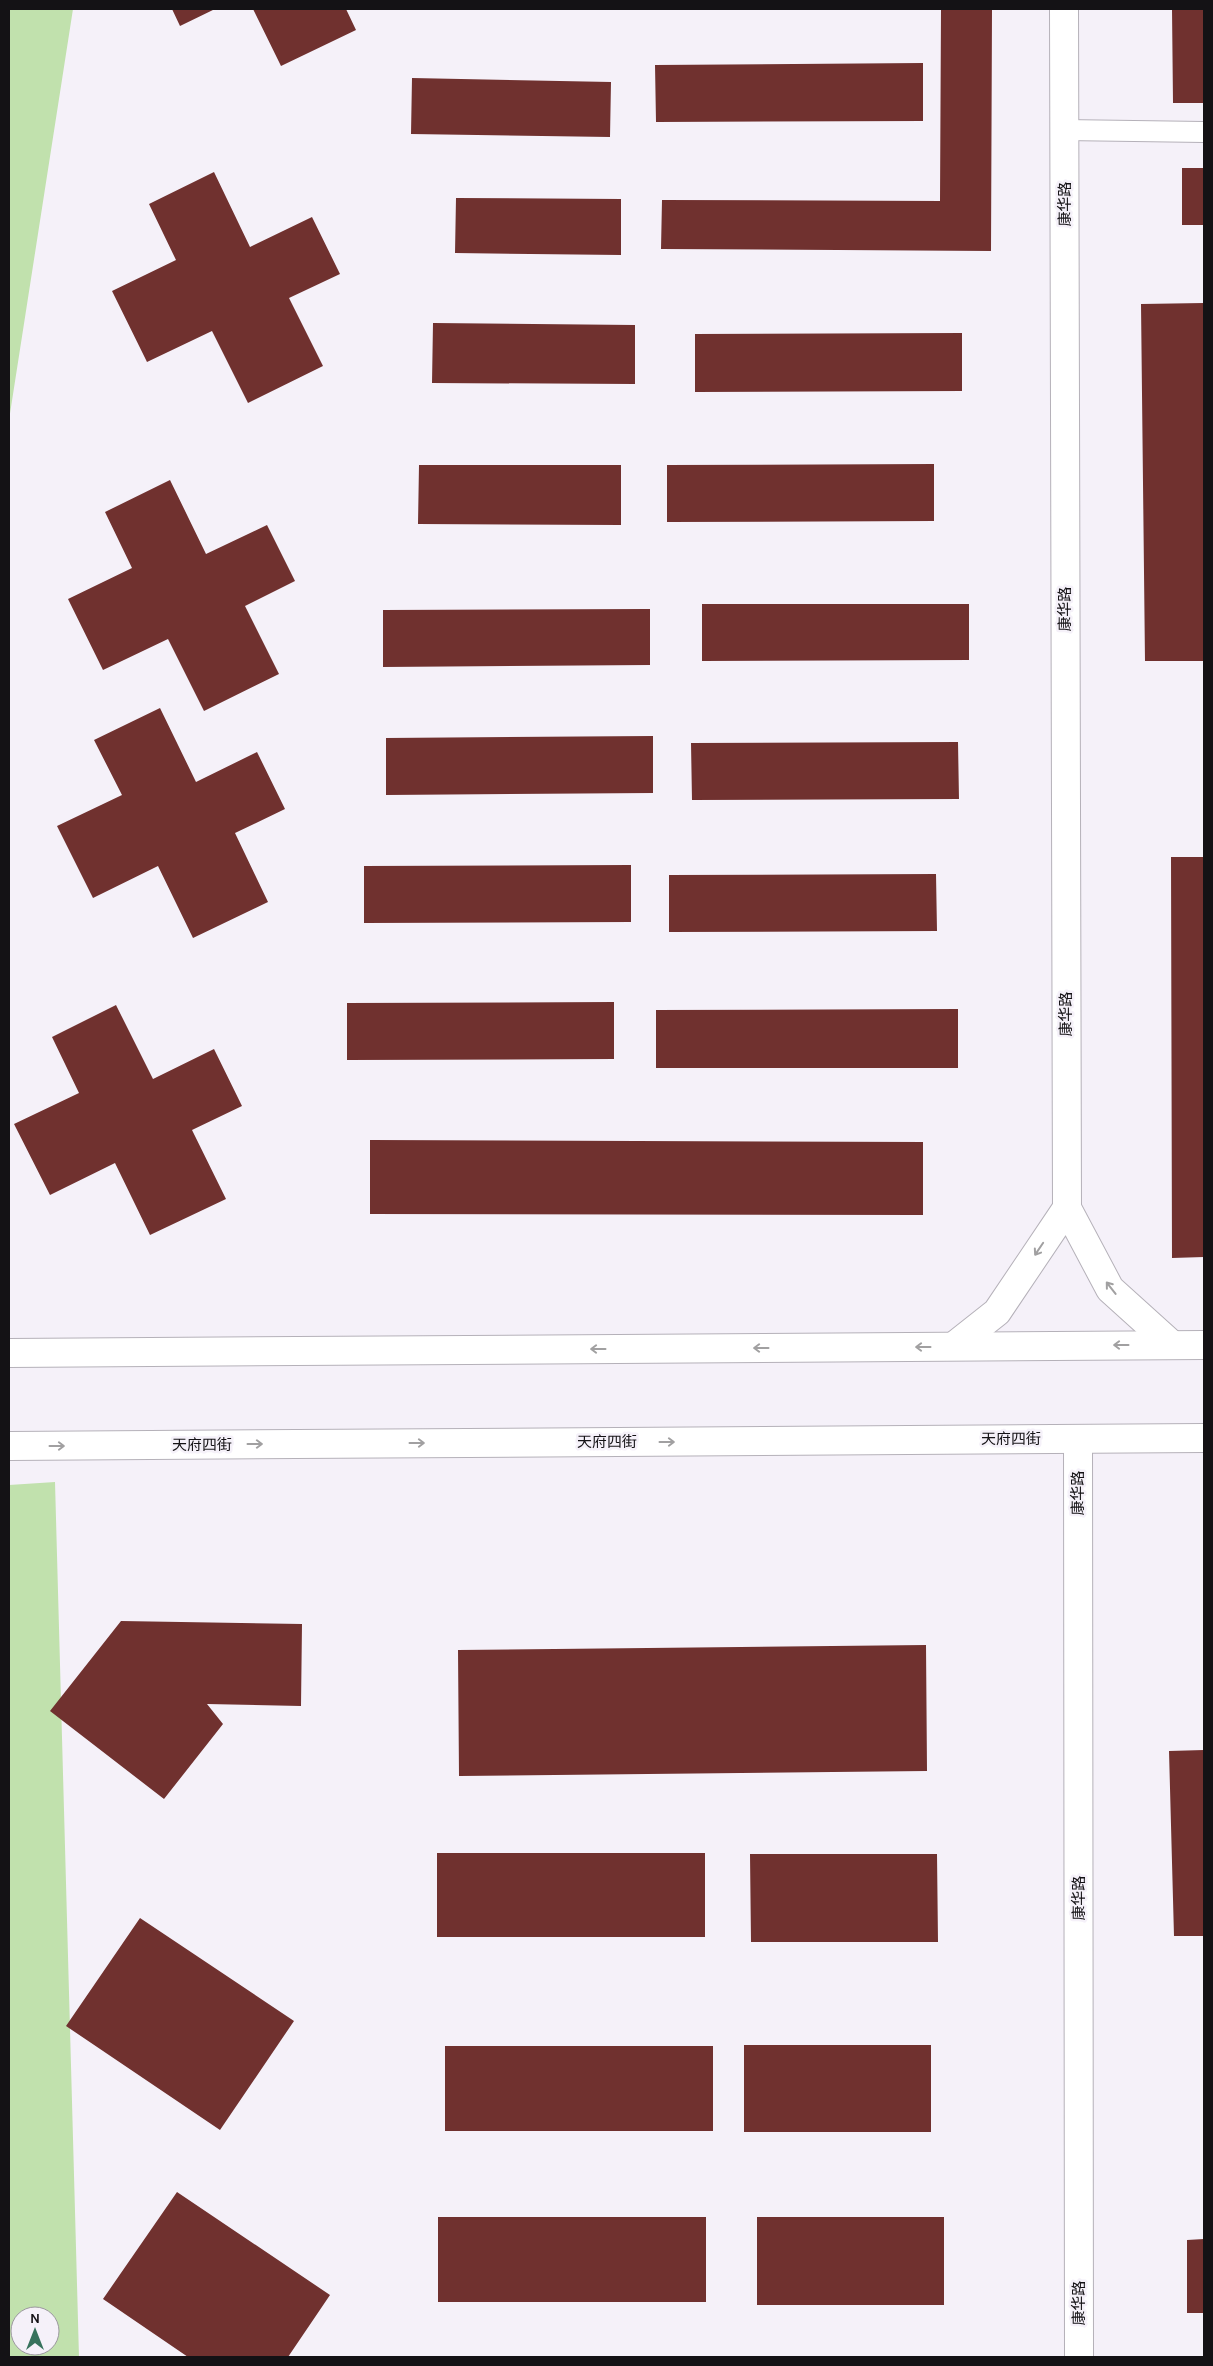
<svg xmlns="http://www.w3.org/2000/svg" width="1213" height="2366" font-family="Karla,'Noto Sans SC',sans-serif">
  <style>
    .green { fill: #c1e1ad; fill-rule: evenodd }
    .building { fill: #70312f }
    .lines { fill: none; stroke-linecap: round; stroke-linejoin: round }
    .lane-casing { stroke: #b5b1b9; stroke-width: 22 }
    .street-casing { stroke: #b5b1b9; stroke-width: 30 }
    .secondary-casing { stroke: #b5b1b9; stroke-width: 30 }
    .lane { stroke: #fff; stroke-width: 20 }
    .street { stroke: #fff; stroke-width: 28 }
    .secondary { stroke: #fff; stroke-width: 28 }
    .oneway { stroke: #a1a0a1 }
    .labels { text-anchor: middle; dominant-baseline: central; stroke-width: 5; stroke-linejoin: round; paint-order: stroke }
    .street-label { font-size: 15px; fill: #141215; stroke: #f5f1f9 }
  </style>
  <rect width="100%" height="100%" fill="#f5f1f9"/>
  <path class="green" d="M9,9h64l-64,411z
    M55,1482l24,875h-70v-872zM20,2316h30v30h-30z"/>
  <path class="building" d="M172,9h43l-35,17z
    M253,9h93l10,21 -75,36z
    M941,9h51l-1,242 -330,-2 1,-49 278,1z
    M1172,9h32v94h-31z
    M923,63v58l-267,1 -1,-57z
    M412,78l199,4 -1,55 -199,-3z
    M1182,168h22v57h-22z
    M214,172l36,75 62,-30 28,57 -51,24 34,68 -75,37 -36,-72 -65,31 -35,-71 64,-31 -27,-56z
    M456,198l165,1v56l-166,-2z
    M1204,303v358h-59l-4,-357z
    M433,323l202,2v59l-203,-1z
    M962,333v58l-267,1v-58z
    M934,464v57l-267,1v-57z
    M419,465h202v60l-203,-1z
    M170,480l36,74 61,-29 28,56 -50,25 34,68 -75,37 -36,-72 -65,31 -35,-71 64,-31 -27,-56z
    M702,604h267v56l-267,1z
    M650,609v56l-267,2v-57z
    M160,708l36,74 61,-30 28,57 -50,24 33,69 -75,36 -35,-72 -65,32 -36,-72 65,-31 -28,-55z
    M653,736v57l-267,2v-57z
    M958,742l1,57 -267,1 -1,-57z
    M1171,857h33v400l-32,1z
    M631,865v57l-267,1v-57z
    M936,874l1,57 -268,1v-57z
    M614,1002v57l-267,1v-57z
    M116,1005l37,74 61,-30 28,57 -50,24 34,69 -76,36 -35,-72 -65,32 -36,-71 65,-31 -27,-56z
    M958,1009v59h-302v-58z
    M370,1140l553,2v73l-553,-1z
    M121,1621l181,3 -1,82 -94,-2 16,20 -59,75 -114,-88z
    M926,1645l1,126 -468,5 -1,-126z
    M1204,1750v186h-30l-5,-185z
    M437,1853h268v84h-268z
    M750,1854h187l1,88h-187z
    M140,1918l154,103 -74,109 -154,-104z
    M744,2045h187v87h-187z
    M445,2046h268v85h-268z
    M177,2192l153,103 -42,62h-100l-85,-58z
    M438,2217h268v85h-268z
    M757,2217h187v88h-187z
    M1204,2239v74h-17v-73z"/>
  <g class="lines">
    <defs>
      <path id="lane" d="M1064,130l140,2"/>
      <path id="street" d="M954,1346l43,-34 70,-104 43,81 62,56
        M1078,1439l1,918"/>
      <path id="secondary" d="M1064,9l3,1199
        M9,1353l1195,-8
        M9,1446l1195,-8"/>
    </defs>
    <use href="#lane" class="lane-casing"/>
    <use href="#street" class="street-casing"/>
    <use href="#secondary" class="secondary-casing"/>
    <use href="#lane" class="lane"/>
    <use href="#street" class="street"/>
    <use href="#secondary" class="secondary"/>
  </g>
  <defs><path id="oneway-shaft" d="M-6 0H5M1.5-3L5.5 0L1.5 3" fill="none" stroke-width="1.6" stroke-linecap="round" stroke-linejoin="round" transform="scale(1.25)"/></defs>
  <g class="oneway">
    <use href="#oneway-shaft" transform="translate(1039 1249) rotate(124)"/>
    <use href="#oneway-shaft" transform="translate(1111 1288) rotate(-128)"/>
    <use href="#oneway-shaft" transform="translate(1121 1345) rotate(180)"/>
    <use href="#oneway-shaft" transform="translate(923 1347) rotate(180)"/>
    <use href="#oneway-shaft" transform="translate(761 1348) rotate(180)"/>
    <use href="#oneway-shaft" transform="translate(598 1349) rotate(180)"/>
    <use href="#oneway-shaft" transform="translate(667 1442)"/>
    <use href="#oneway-shaft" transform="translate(417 1443)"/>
    <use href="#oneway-shaft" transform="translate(255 1444)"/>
    <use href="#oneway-shaft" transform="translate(57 1446)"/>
  </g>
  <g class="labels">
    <g class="street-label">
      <text transform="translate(1065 204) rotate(-90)">康华路</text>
      <text transform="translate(1065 609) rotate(-90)">康华路</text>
      <text transform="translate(1066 1014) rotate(-90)">康华路</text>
      <text x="1011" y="1439">天府四街</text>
      <text x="607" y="1442">天府四街</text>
      <text x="202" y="1445">天府四街</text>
      <text transform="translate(1078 1493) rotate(-90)">康华路</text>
      <text transform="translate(1079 1898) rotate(-90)">康华路</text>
      <text transform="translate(1079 2303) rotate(-90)">康华路</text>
    </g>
  </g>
  <rect width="1213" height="2366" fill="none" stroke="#141215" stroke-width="20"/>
  <g transform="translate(35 2331)"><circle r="24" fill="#f5f1f9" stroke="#9b989e"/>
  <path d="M0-4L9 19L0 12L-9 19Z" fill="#37725c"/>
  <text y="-8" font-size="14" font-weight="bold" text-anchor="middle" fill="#141215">N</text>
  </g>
</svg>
